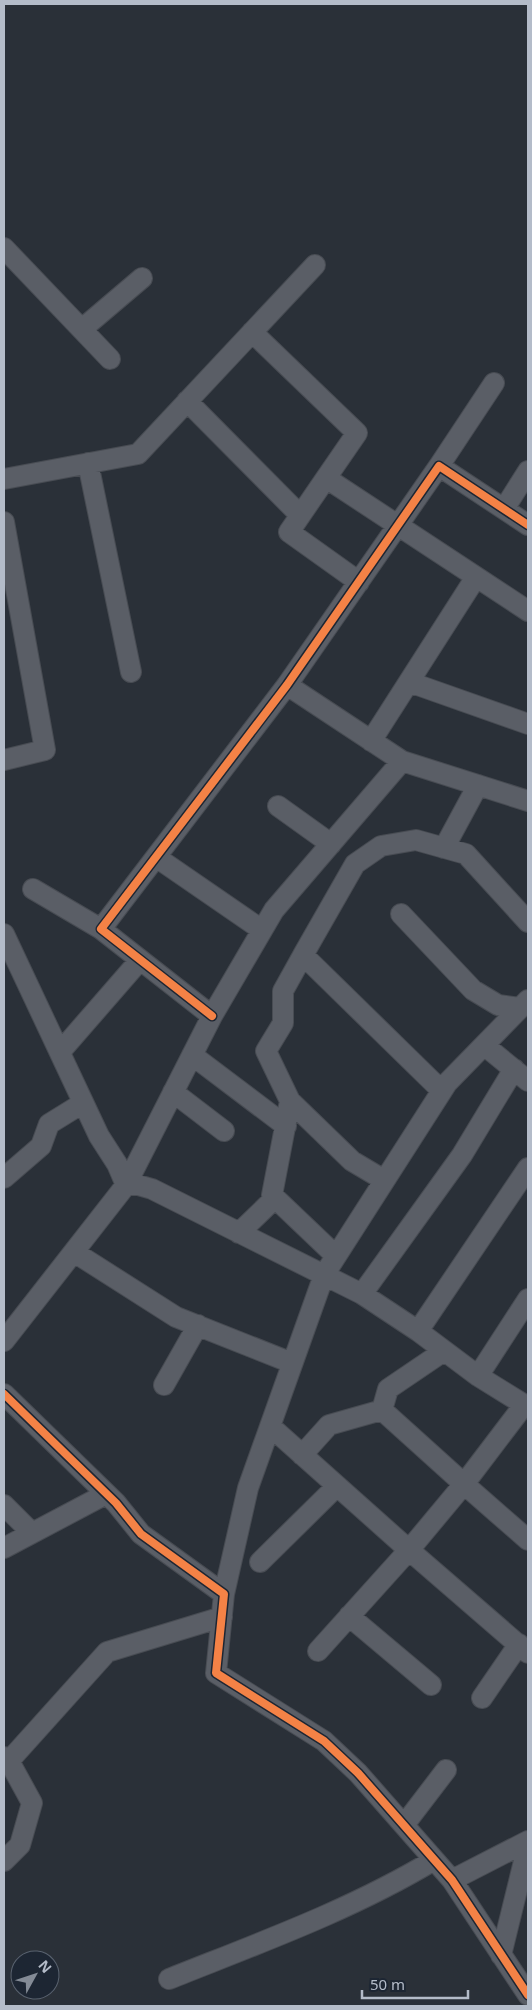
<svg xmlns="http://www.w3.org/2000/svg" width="532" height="2010" font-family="'Noto Sans',sans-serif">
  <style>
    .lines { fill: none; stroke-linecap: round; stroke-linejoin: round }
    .minor-casing { stroke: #484c53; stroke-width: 22 }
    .minor { stroke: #5a5e66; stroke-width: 20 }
    .cycleway-casing { stroke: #1d2633; stroke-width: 11 }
    .cycleway { stroke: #f48246; stroke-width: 8 }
  </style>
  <rect width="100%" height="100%" fill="#2a3038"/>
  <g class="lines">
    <defs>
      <path id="minor" d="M4,248l106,111
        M82,329l60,-51
        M252,332l105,101 -31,45
        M187,401l113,114
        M88,463l43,209
        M439,466l55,-83
        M4,479l134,-25 177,-189
        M504,509l24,-38
        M4,522l41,228 -41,10
        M359,582l-70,-50 37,-54 202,133
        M409,682l119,42
        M287,685l115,76
        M371,741l105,-164
        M278,806l53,38
        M444,848l34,-63
        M156,857l106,73
        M33,889l68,40
        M401,914l72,76 25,15 22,3
        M4,934l95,202 18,28 9,21
        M303,955l52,-91 26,-18 35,-6 50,14 62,68
        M212,1016l-111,-87 186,-244 152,-219 89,59
        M484,1045l44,36
        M60,1052l80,-92
        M192,1055l94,71
        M173,1092l51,39
        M290,1101l62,60 32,19
        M4,1178l37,-32 8,-22 34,-21
        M126,1185l86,-169 62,-106 128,-149 126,40
        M239,1233l36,-35
        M74,1252l102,65 116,46
        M335,1255l-63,-60 18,-94 -24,-50 17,-28v-32l20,-36 139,136
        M362,1294l100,-139 52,-86
        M418,1331l110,-163
        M4,1341l122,-156h12l14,4 210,105 56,37 60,45 50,31
        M478,1376l50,-77
        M164,1385l34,-60
        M4,1394l112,109 25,31 83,60 -8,79 108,68 34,32 94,107 76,115
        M382,1410l82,74 60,-79
        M270,1426l139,124 119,103
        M302,1455l27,-30 53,-15 6,-21 56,-38
        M4,1505l28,28
        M4,1548l102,-54
        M260,1562l77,-76
        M224,1594l24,-106 76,-213 123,-192 81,-83
        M349,1616l82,69
        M318,1651l91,-101 55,-66 64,56
        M482,1698l37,-54
        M4,1757l5,4 23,42 -12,42 -16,16
        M9,1761l98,-109 115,-35
        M404,1825l42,-55
        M452,1880l76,-39
        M501,1955l27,-110
        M169,1979c90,-36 182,-69 265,-119"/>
    </defs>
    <use href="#minor" class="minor-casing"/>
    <use href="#minor" class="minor"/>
    <defs>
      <path id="cycleway" d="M212,1016l-111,-87 186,-244 152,-219 89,59
        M4,1394l112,109 25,31 83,60 -8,79 108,68 34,32 94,107 76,115"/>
    </defs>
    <use href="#cycleway" class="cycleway-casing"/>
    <use href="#cycleway" class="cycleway"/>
  </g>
  <rect width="532" height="2010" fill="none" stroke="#b4bcc9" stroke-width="10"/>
  <g transform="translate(35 1975) rotate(50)"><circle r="24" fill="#1d2633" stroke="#59626f"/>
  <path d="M0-4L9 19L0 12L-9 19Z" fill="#848b96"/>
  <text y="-8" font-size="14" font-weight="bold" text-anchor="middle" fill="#b4bcc9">N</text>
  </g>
  <path d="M362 1990v8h106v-8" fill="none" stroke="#b4bcc9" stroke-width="2.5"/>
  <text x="370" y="1990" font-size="15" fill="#b4bcc9" stroke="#1d2633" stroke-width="4" paint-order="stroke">50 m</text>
</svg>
